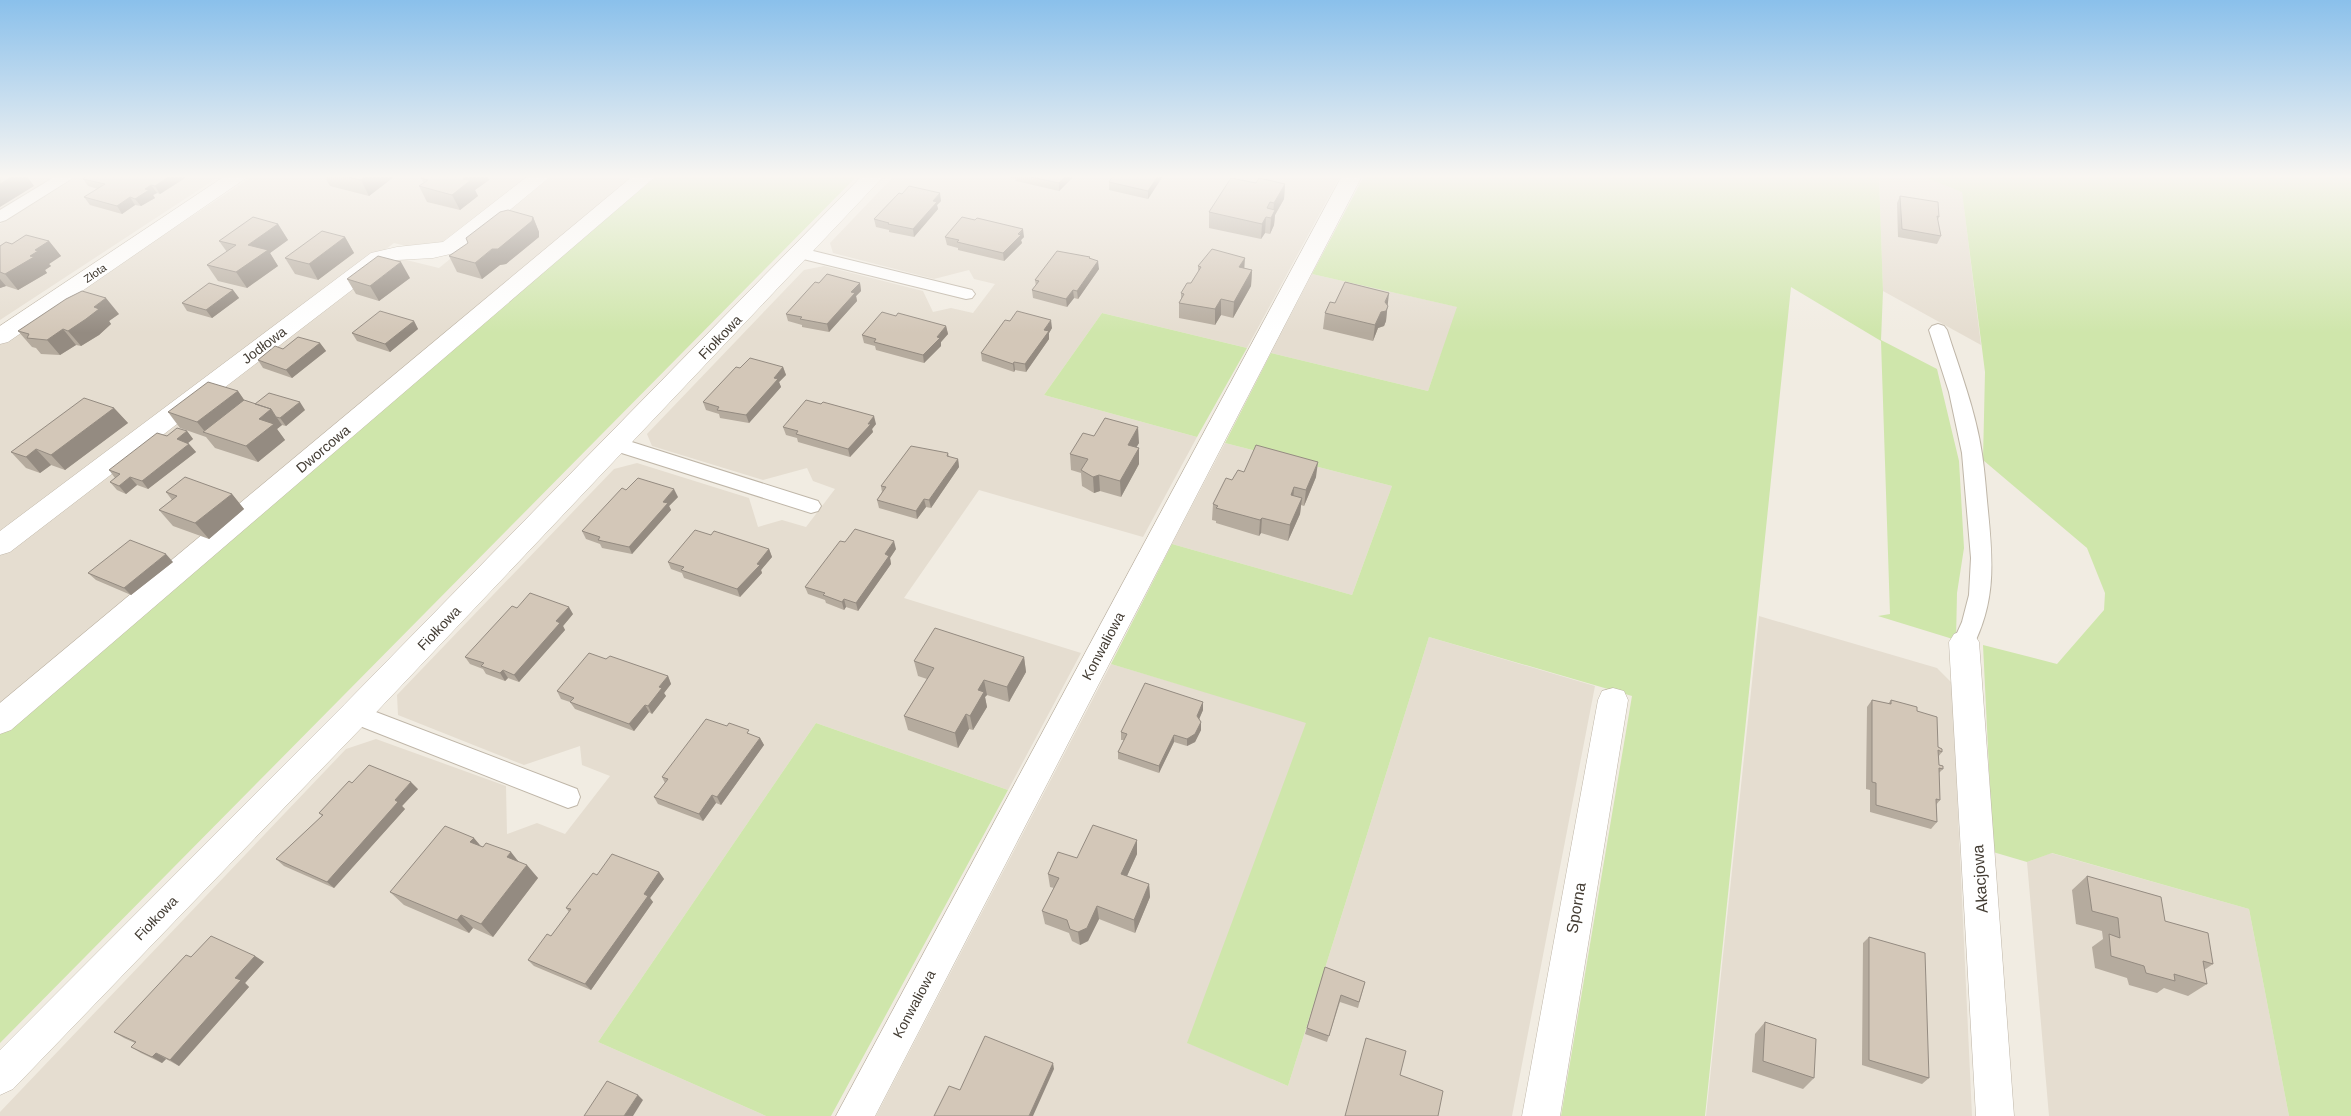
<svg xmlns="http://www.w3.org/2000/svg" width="2351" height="1116" font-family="Helvetica,sans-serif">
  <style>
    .residential { fill: #e5ddd0 }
    .green { fill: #cfe6ab }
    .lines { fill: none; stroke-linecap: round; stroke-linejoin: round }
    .service-casing { stroke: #bfb6a8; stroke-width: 2 }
    .minor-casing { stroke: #bfb6a8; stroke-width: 1 }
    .service { fill: #fff; fill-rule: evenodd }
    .minor { fill: #fff; fill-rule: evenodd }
    .wall { fill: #b5ab9e }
    .shaded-wall { fill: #948b81 }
    .building { fill: #d3c7b8; stroke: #948b81 }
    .labels { text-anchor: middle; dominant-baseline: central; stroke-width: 4; stroke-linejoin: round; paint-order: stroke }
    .far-street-label { font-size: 11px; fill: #433c33; stroke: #fff }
    .street-label { font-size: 14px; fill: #433c33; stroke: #fff }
    .near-street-label { font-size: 16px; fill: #433c33; stroke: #fff }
  </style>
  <rect width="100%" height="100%" fill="#f1ece2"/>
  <path class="residential" d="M0,176h54l-54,33z
    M79,176h141l-220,144v-96z
    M253,176h276l-81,65 -35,7 -19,-5 -394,296v-196z
    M552,176h87l-639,538v-162l394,-295 45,11z
    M894,176h446l-93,172 -145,-35 -58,82 153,42 -54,100 -164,-47 -75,108 177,55 -73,137 -192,-67 -218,319 168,74h-766v-4l346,-363 30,-10 130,47 1,48 30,-11 28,11 45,-58 -28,-11 -2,-19 -56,19 -126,-50 -1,-20 217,-226 23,-6 112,35 9,29 24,-7 24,7 29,-38 -22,-8 -6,-13 -44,12 -111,-34 -5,-12 157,-164 20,-4 99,25 10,21 18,-4 22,5 22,-29 -21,-5 -5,-9 -35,9 -101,-26 -3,-10z
    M1879,176h43l40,15 19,154 -98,-54z
    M1312,274l146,33 -30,84 -157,-38z
    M1225,443l167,43 -40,109 -180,-51z
    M1759,616l178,52 15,15 20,433h-266z
    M1429,637l166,49 -83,430h-636l235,-452 196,58 -119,321 100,43z
    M2051,853l198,56 40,207h-240l-22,-254z"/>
  <path class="green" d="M656,176h201l-857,867v-315z
    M1364,176h515l4,115 -2,49 56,29 22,92 5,87 -7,45 -1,47 -78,-24 12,-2 -9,-273 -90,-54 -86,829h-144l71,-420 -203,-59 -141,449 -101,-43 119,-320 -195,-59 61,-120 180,51 40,-109 -167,-43 46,-90 157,38 29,-84 -145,-33z
    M1922,176h429v940h-62l-40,-207 -197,-56 -25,9 -34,-10 -10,-207 74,19 47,-54 1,-17 -18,-45 -104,-88 2,-88 -23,-180z
    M1102,313l145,35 -50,89 -153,-42z
    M816,723l192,67 -177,326h-65l-168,-74z"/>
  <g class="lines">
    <defs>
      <path id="service" d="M56,176h20l-70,44 -6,2v-12z
        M801,248l171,42 3,4 -3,4 -6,1 -171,-42 -2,-4 2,-4z
        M1938,324l6,2 3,4c13,41 29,82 35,124 3,19 4,38 6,57 5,51 8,91 -16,137l-8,3 -8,-3 -3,-6 9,-20 7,-27 2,-37 -9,-105 -13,-61 -20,-62 3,-4z
        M616,437l202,64 3,5 -3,5 -7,2 -202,-64 -3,-5 3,-5z
        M355,704l222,85 3,8 -3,8 -9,3 -221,-87 -4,-7 4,-7z"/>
      <path id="minor" d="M225,176h24l-241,166 -8,2v-18z
        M528,176h23l-92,76 -26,6 -36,2 -10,3 -377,289 -10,3v-24l371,-278 26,-6 46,-5z
        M633,176h23l-645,554 -11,4v-31z
        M862,176h22l-518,547 -353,366 -13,6v-45l344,-345z
        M1342,176h20l-487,940h-39z
        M1964,630l10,4 5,8 35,474h-38l-27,-474 5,-8z
        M1613,688l11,3 4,9 -68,416h-38l76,-416 4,-9z"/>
    </defs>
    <use href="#service" class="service-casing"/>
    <use href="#minor" class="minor-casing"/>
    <use href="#service" class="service"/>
    <use href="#minor" class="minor"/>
  </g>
  <path class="wall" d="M86,176h98l1,2 -25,16 -3,-1 -4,2 2,3 -14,8 -6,-1 -13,9 -32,-9 -6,-8 14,-8 -10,-3 -5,-7z
    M324,176h71l-26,20 -39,-10z
    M423,176h64l2,4 -14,10 3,6 -18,14 -33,-8 -8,-16 5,-3 -3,-5z
    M1004,176h68v2l-13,13 -43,-10 -1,-2z
    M1163,176l-15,23 -39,-9v-8z
    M1256,183l29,1 -1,15 -9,16 -1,10 -4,9 -5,-1 -4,6 -52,-11v-16z
    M1900,196l39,21 -1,3 3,16 -4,8 -39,-7 -1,-34z
    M941,201l-4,4 1,4 -24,28 -25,-5v-2l-13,-3 -2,-8z
    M533,217l6,15v5l-33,27 -6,1 -18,14 -25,-7 -8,-16z
    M278,224l10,16 -18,13 8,13 -31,22 -29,-7 -11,-16 20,-13 -8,-11z
    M345,237l9,16 -36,27 -23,-6 -10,-16z
    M945,237h79l-3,3 1,3 -18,18 -46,-11v-2l-11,-3z
    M49,241l12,15 -12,8 2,2 -6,4 2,3 -29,17 -12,-4 -6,2v-42l12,-2z
    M1090,257v2l9,10 -21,30 -4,-1 -7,9 -34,-9 -1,-8 4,-4 -1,-6z
    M1198,266l46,2 8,2 -1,16 -18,32 -12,-3 -6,10 -36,-7v-15l2,-4v-6l10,-10 7,-11z
    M410,278l-31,23 -23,-7 -9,-15z
    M819,283h41l1,8 -5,5 1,5 -28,31 -27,-5v-2l-14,-4 -2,-7z
    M233,290l6,8 -27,20 -25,-7 -5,-8z
    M1335,303l52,1 -1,17 -2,5 -6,2 -5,13 -50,-12 2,-16z
    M119,314l-10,7 2,3 -12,11 -18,11 -5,-1 -16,10 -19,-1 -5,-6 -4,-1 -14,-16z
    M896,316l50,10 2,8 -7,8v4l-17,17 -48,-13 -1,-4 -11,-3 -2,-8z
    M414,321l4,8 -28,23 -33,-11 -5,-8z
    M1010,321l42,7 -3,5v6l-23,33 -11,-2 -1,2 -32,-11 -1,-8z
    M320,343l6,8 -34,27 -29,-10 -5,-8 25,-11z
    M783,367l3,8 -7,7 2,5 -32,36 -29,-5 -1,-4 -13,-4 -3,-8 37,-34z
    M238,391l6,9 11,4 50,6 -19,16 -4,-1 -5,4 8,11 -27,22 -43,-14 -9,-11 -26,-9 -12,-16z
    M114,408l14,15 -63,47 -14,-5 -11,8 -14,-5 -15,-16z
    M876,424l-4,5 1,3 -23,25 -52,-15 -1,-4 -11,-3 -3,-8z
    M187,431l6,8 -5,4 8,9 -48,37 -11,-4 -11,9 -9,-4 -7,-8 5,-4 -6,-8 58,-34z
    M1094,436l45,7 -3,4 3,1v16l-18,33 -21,-6 -6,2 -12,-7 -1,-13 -10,-3 -1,-16z
    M948,453l1,4 9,2 1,8 -28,41 -5,-1 -9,12 -38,-11 -2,-8 5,-8 -1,-6z
    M1244,472l72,5 -12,29 -3,-1 -1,9 -12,27 -27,-8 -2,3 -43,-13v-2l-4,-1 1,-16 19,-24z
    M626,490l52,7 -9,9 2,4 -39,44 -30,-6 -2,-4 -14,-5 -4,-8z
    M166,492l66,2 12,15 -35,30 -36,-13 -14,-16 13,-10z
    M711,535l58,14 3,8 -11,13 1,3 -22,24 -56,-19 -2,-5 -11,-4 -3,-7z
    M845,542l51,7 -6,9 1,6 -33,47 -12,-4 -2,3 -18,-7 -1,-3 -17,-6 -3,-7z
    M173,562l-42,33 -35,-15 -8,-7z
    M517,608l56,6 -10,12 2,4 -46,52 -11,-4 -3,3 -19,-7 -3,-5 -13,-5 -5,-7z
    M1024,657l2,15 -17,30 -22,-7 -2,2 2,10 -14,23 -4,-1 -11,19 -50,-18 -4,-14 23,-37 -9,-3 -4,-15z
    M606,659l62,17 3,8 -7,9 2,3 -14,18 -3,-2 -15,19 -59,-22 -5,-7 -9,-3 -4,-8z
    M1872,700l16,4 3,-4 26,11 21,36 4,5 -4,5 1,8 4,4 -4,4 1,27 -4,5 1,17 -6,7 -61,-17v-22l-4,-1 1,-82z
    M1203,702v8l-4,9 2,11 -6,12 -8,4 -13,-4 -15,31 -41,-14v-7l6,-12h-3v-8z
    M751,735l9,3 4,7 -43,60 -5,-2 -13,18 -45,-17 -4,-7 11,-14 -3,-6z
    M352,783l66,6 -16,17 3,3 -71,79 -50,-22 -8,-7 46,-43 -3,-3z
    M1137,840v14l-10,22 22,8 1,13 -15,36 -36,-14 -11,22 -8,4 -8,-4 -3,-8 -24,-9 -3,-13 12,-23 -4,-1 -2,-13 29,-16z
    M480,846l38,15 20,17 -45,59 -20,-9 -4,5 -65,-28 -14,-13z
    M659,872l5,7 -14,19 3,4 -62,88 -57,-24 -6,-6 23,-24 18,-24 -3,-4 31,-33z
    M2087,876l126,88 -9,6 3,14 -19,12 -24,-8 -7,5 -28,-8 -2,-7 -32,-10 -3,-21 11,-8 -1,-8 -26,-7 -4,-34z
    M1869,937l60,141 -7,6 -60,-19 1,-122z
    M255,956l9,6 -19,21 4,4 -70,79 -13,-7 -4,4 -21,-10 -10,-6 4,-4 -11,-5 -10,-6 77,-75z
    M1325,967l40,15 -7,26 -18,-6 -13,40 -22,-8z
    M1765,1022l49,56 -11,11 -51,-17 3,-38z"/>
  <path class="shaded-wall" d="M13,176h14l7,10 -34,21v-23z
    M170,176h14l1,2 -25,16 -5,-8z
    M366,176h29l-26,20 -8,-16z
    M466,176h21l2,4 -14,10 3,6 -18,14 -8,-15 11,-16z
    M1066,176h6v2l-13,13v-8z
    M1158,176h5l-15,23v-8z
    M1285,184l-1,15 -9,16 -1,10 -4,9 1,-16 2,-4 1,-11z
    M151,185l6,8 -4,2 2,3 -14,8 -6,-7 10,-10z
    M940,193l1,8 -4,4 1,4 -24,28 -1,-8 20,-28z
    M130,197l5,8 -13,9 -5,-8z
    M533,217l6,15v5l-33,27 -6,1 -18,14 -7,-16z
    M1266,217l-1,16 -4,6 1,-15z
    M278,224l10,16 -18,13 8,13 -31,22 -11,-16 12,-27z
    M1023,229l1,8 -3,3 1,3 -18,18 -1,-8z
    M345,237l9,16 -36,27 -9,-16z
    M49,241l12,15 -12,8 2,2 -6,4 2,3 -29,17 -13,-16 25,-18 5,-6z
    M1245,258l-1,15 -5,-6z
    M1098,261l1,8 -21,30 -1,-8z
    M401,262l9,16 -31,23 -9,-15z
    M1252,270l-1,16 -18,32 1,-16z
    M0,279l6,7 -6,2z
    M860,283l1,8 -5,5 1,5 -28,31 -2,-8 24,-32z
    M233,290l6,8 -27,20 -6,-8z
    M1073,290l1,8 -7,9 -1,-8z
    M1389,293l-3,28 -2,5 -6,2 -5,13 2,-16z
    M106,298l13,16 -10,7 2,3 -12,11 -18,11 -13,-15 26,-24z
    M1221,299v16l-6,10v-16z
    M1051,320l1,8 -3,5v6l-23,33 -1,-8 19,-34z
    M414,321l4,8 -28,23 -5,-8z
    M946,326l2,8 -7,8v4l-17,17 -1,-8z
    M63,329l13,16 -16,10 -13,-15z
    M320,343l6,8 -34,27 -6,-8z
    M1014,362l1,8 -1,2 -1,-8z
    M783,367l3,8 -7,7 2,5 -32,36 -3,-8 28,-37z
    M238,391l11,16 -43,26 -9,-11z
    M300,402l5,8 -19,16 -6,-8z
    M114,408l14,15 -63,47 -14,-15z
    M271,409l11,16 -5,4 8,11 -27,22 -12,-16 13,-27z
    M874,416l2,8 -4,5 1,3 -23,25 -2,-8z
    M1138,427l1,16 -11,18v-16z
    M187,431l6,8 -10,8 -6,-8z
    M189,444l7,8 -48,37 -6,-8z
    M1139,448v16l-18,33 -1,-16z
    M36,449l15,16 -11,8 -14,-16z
    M958,459l1,8 -28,41 -2,-8z
    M1318,462l-2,15 -12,29 2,-16z
    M1099,475l1,16 -6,2 -1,-16z
    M130,477l7,8 -11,9 -7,-8z
    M1294,487l-1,16 -2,-8z
    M674,489l4,8 -9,9 2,4 -39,44 -3,-7 34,-45z
    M232,494l12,15 -35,30 -14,-16z
    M1302,498l-2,16 -12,27 2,-16z
    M924,499l2,8 -9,12 -1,-8z
    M1262,518l-1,15 -2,3 1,-16z
    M894,541l2,8 -6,9 1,6 -33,47 -2,-8 29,-49z
    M769,549l3,8 -11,13 1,3 -22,24 -3,-8z
    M166,554l7,8 -42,33 -7,-7z
    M844,599l2,8 -2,3 -2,-8z
    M569,607l4,7 -10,12 2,4 -46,52 -5,-7 42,-54z
    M1024,657l2,15 -17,30 -2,-15z
    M503,670l5,8 -3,3 -5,-8z
    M668,676l3,8 -7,9 2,3 -14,18 -4,-8 11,-19z
    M984,680l3,15 -2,2 2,10 -14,23 -3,-14 8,-26z
    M1203,702v8l-6,14v-8z
    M645,705l4,7 -15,19 -5,-7z
    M966,714l3,15 -11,19 -3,-15z
    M1201,722v8l-6,12 -8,4v-7z
    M1174,735v7l-15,31v-7z
    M760,738l4,7 -43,60 -4,-8z
    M411,782l7,7 -16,17 3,3 -71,79 -7,-6 68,-82z
    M712,795l4,8 -13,18 -4,-7z
    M474,838l11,13 -15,-9z
    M1137,840v14l-15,33 -1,-13z
    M511,852l11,14 -15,-9z
    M527,865l11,13 -45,59 -12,-13z
    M659,872l5,7 -14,19 3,4 -62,88 -6,-6 59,-90z
    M1149,884l1,13 -15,36 -1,-13z
    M1097,906l2,13 -11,22 -8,4 -2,-13z
    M461,915l12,13 -4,5 -12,-13z
    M255,956l9,6 -19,21 4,4 -70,79 -9,-6 65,-82z
    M156,1053l10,6 -4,4 -10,-6z
    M1053,1063l1,6 -21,47h-4z
    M638,1095l5,5 -10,16h-9z"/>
  <path class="building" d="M0,176h13l-13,8z
    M86,176h84l-15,10 -4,-1 -6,4 4,1 -14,9 -5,-2 -13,9 -33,-9 21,-13 -22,-5z
    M344,176h22l-5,4z
    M423,176h43l-3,3 8,1 -19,15 -33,-9 9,-6 -7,-2z
    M1027,176h39l-7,7z
    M1113,176h45l-10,15 -39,-9z
    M1231,178l25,5 3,-5 26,6 -11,19 -4,-1 -3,6 8,2 -4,8 -5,-1 -4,7 -53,-12z
    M909,186l31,7 -7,8 4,1 -24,27 -25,-5 1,-1 -15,-4 25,-26 3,1z
    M1900,196l38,6 1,15 -2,-1 4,20 -39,-7z
    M508,210l25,7 -1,4 -34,28h-6l-17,14 -26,-7 19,-13 -2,-5 34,-26z
    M253,217l25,7 -30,21 20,5 -32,22 -29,-7 29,-20 -17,-4z
    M962,217l13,3 2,-2 46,11 -5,5 3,1 -18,18 -46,-11 2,-2 -14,-3z
    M322,231l23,6 -36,27 -24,-6z
    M26,235l23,6 -14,9 3,1 -8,5 4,1 -29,17 -5,-2v-26l6,-4 6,2z
    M1212,249l33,9 -6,9 13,3 -18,32 -13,-3 -6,10 -36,-6 5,-9 -3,-1 6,-10h4l10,-16 -3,-1z
    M1057,251l33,6 -1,1 9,3 -21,30 -4,-1 -7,9 -34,-9 7,-9 -4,-1z
    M378,256l23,6 -31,24 -23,-7z
    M827,274l33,9 -9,9 4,1 -28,31 -27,-5 2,-2 -16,-3 29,-32 4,1z
    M1345,282l44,11 -4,9 3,4 -2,5 -5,1 -6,13 -50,-12 5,-11 5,1z
    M209,283l24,7 -27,20 -24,-7z
    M82,291l24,7 -12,9 5,2 -13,10 -18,12 -5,-2 -16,11 -20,-2 2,-4 -11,-3 48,-32z
    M380,311l34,10 -29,23 -33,-11z
    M1017,311l34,9 -7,10 5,1 -24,33 -11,-2 -1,2 -32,-11 24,-33 5,1z
    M882,312l14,4 2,-3 48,13 -9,11 3,1 -17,17 -49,-13 2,-3 -14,-4z
    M298,337l22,6 -34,27 -28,-10 17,-14 8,3z
    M750,358l33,9 -9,11 4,1 -32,36 -29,-5 2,-3 -16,-5 33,-35 4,1z
    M208,382l30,9 -41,31 -29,-10z
    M269,393l31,9 -20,16 -4,-1 -5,-8 -16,-5z
    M84,398l30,10 -63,47 -15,-6 -10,8 -15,-5z
    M244,400l27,9 -12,10 15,5 -28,22 -43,-14z
    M806,400l15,4 2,-2 51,14 -6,8h3l-23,25 -52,-15 2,-3 -15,-4z
    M1105,418l33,9 -10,18 11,3 -19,33 -21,-6 -6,2 -12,-7 7,-11 -18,-5 13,-21 11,3z
    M177,428l10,3 -10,8 12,5 -47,37 -12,-4 -11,9 -9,-4 10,-8 -11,-4 48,-37 10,3z
    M1256,445l62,17 -12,28 -12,-3 -3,8 11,3 -12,27 -28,-7 -2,2 -44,-12 2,-2 -5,-2 13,-26 6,2 6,-10 6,2z
    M911,446l37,7 -1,3 11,3 -29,41 -5,-1 -8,12 -39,-11 9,-13 -5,-1z
    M185,477l47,17 -37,29 -36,-13 18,-14 -11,-4z
    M638,478l36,11 -11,13 5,1 -39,44 -31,-7 2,-3 -18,-6 40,-43 4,2z
    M855,529l39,12 -9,13 4,2 -33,47 -12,-4 -2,3 -19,-7 2,-2 -20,-6 35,-46 5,1z
    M695,530l16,5 3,-4 55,18 -12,15 3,1 -23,24 -56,-19 3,-3 -16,-5z
    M130,540l36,14 -42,34 -36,-15z
    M530,593l39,14 -13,14 4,2 -46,52 -11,-5 -3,3 -19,-7 3,-3 -19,-6 47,-51 5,2z
    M935,628l89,29 -17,30 -23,-7 -6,10 6,2 -14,24 -4,-2 -11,19 -51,-17 30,-48 -20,-7z
    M589,653l17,6 4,-3 58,20 -9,11 3,1 -14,18 -3,-1 -16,19 -59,-22 4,-4 -17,-7z
    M1145,683l58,19 -6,14 4,6 -6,12 -8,5 -13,-4 -15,31 -41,-14 9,-18 -6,-2z
    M1872,700l19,4v-4l26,7v4l20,6 1,30 4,2v3l-4,-2 1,15 4,1v3l-4,-1 1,32 -4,-1 1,23 -61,-17v-22l-4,-1z
    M706,719l21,7 2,-3 20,7 -2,3 13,5 -43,59 -5,-2 -13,19 -45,-17 14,-18 -6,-2z
    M369,765l42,17 -16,18 3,2 -71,80 -51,-23 47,-44 -4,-2 30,-32 3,2z
    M1093,825l44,15 -16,34 28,10 -15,36 -37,-14 -10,22 -9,4 -8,-3 -3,-9 -25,-9 17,-33 -11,-4 10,-22 19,6z
    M445,826l29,12 -4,4 13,5 3,-4 25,9 -4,5 20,8 -46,59 -20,-9 -4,5 -67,-28z
    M612,854l47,18 -15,22 4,2 -63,88 -57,-24 19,-26 4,2 20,-27 -5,-1 27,-35 4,2z
    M2087,876l74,21 4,24 43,12 5,31 -10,-3 4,23 -33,-10 1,7 -29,-8 -2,-7 -33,-10 -2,-22 11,4 -2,-20 -26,-7z
    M211,936l44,20 -20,22 6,2 -71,80 -14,-7 -4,4 -21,-10 5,-5 -22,-10 72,-77 5,2z
    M1869,937l56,16 4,125 -60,-18z
    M1325,967l40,15 -6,20 -18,-7 -12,41 -22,-8z
    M1765,1022l51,17 -2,39 -51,-17z
    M985,1036l68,27 -24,53h-95l15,-30 11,4z
    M1366,1038l40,13 -6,24 43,16 -5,25h-93z
    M607,1081l31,14 -14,21h-40z"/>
  <linearGradient id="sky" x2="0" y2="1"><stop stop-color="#8ac0eb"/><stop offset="0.53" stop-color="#f9f6f2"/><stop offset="1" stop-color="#f9f6f2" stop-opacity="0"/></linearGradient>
  <rect width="2351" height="333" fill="url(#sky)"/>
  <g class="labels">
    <g class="far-street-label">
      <text transform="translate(95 273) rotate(-34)">Złota</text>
    </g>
    <g class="street-label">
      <text transform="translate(720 337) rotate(-46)">Fiołkowa</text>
      <text transform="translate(264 345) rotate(-37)">Jodłowa</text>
      <text transform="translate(323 449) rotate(-40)">Dworcowa</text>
      <text transform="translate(439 628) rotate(-46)">Fiołkowa</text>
      <text transform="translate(1103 646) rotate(-62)">Konwaliowa</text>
      <text transform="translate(156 918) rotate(-46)">Fiołkowa</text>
      <text transform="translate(914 1004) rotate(-62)">Konwaliowa</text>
    </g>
    <g class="near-street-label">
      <text transform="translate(1980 879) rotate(-94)">Akacjowa</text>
      <text transform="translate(1576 908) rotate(-80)">Sporna</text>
    </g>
  </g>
</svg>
